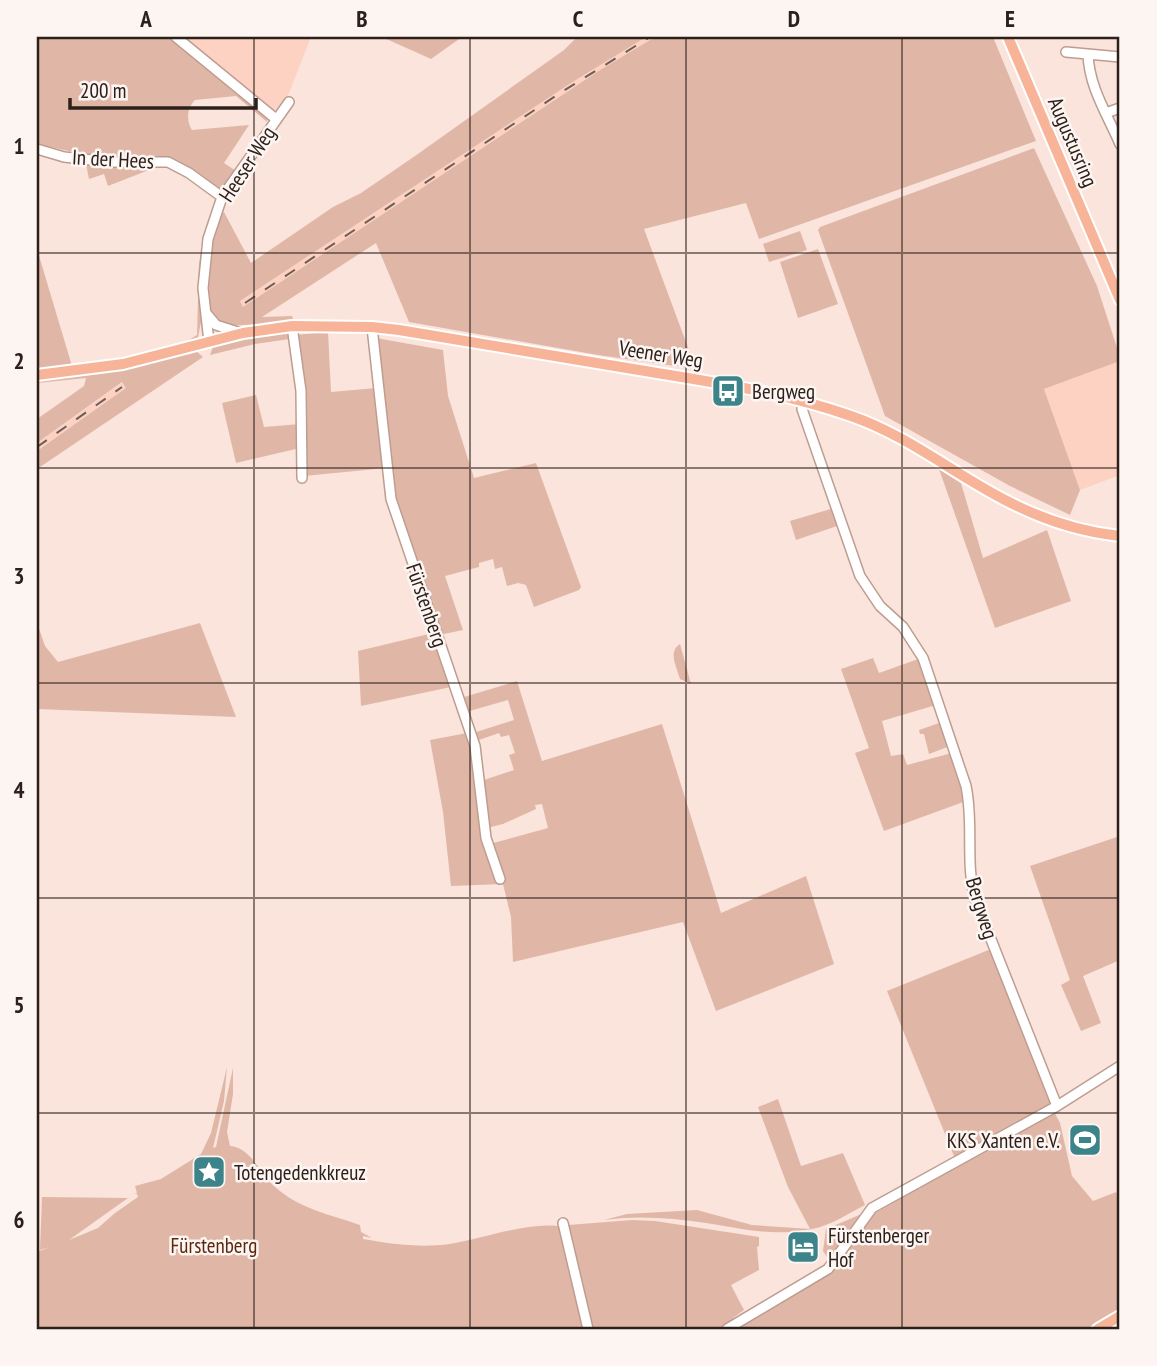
<svg xmlns="http://www.w3.org/2000/svg" width="1157" height="1366" font-family="'PT Sans Narrow',sans-serif">
  <style>
    .built { fill: #fdd2c2 }
    .green { fill: #e0b7a7 }
    .lines { fill: none; stroke-linecap: round; stroke-linejoin: round }
    .minor-casing { stroke: #be9d91; stroke-width: 12 }
    .major-casing { stroke: #fff; stroke-width: 14 }
    .minor { stroke: #fff; stroke-width: 9 }
    .major { stroke: #f8b499; stroke-width: 10 }
    .rail { stroke: #6e5e58; stroke-width: 2; stroke-dasharray: 12 12; stroke-linecap: butt }
    .grid { fill: none; stroke: #2d201b; stroke-width: 2; stroke-opacity: 0.55 }
    .labels { text-anchor: middle; dominant-baseline: central; stroke-width: 5; stroke-linejoin: round; paint-order: stroke }
    .street-label { font-size: 21px; fill: #2d201b; stroke: #fcf5f2 }
    .poi-label { font-size: 21px; fill: #2d201b; stroke: #fcf5f2; text-anchor: start }
    .park-label { font-size: 21px; fill: #5c260f; stroke: #fcf5f2 }
    .neatline { fill: none; stroke: #2d201b; stroke-width: 2.5 }
    .grid-label { font-size: 23px; text-anchor: middle; font-weight: bold; fill: #2d201b }
  </style>
  <rect width="100%" height="100%" fill="#fae4dc"/>
  <path class="built" d="M184,37h127l-24,61 -10,12 -6,-2z
    M646,37h9l-55,33 -357,238 -3,-7 331,-218z
    M1120,361v114l-40,15 -36,-101z
    M123,382l4,6 -90,63v-8z"/>
  <path class="green" d="M37,37h134l96,80v5l-31,-26 -41,4c-8,8 -9,21 -3,30l57,-5 -25,38 12,8 -11,16 -9,2 -26,-21 -18,-9 -85,-4 -50,-11z
    M382,37h80l-31,22z
    M577,37h69l-75,46 -331,218 3,6 357,-237 55,-33h338l43,104 -277,98 -13,-36 -102,26 52,140 -98,-14 -189,-33 -33,-79 -114,74 30,-1 2,6 -71,4 -13,-10c-6,-38 -1,-63 7,-99l7,-5 27,51 82,-56 28,-14 54,-37 149,-106z
    M1034,148l63,138 23,71v4l-76,28 36,101 -10,25 -60,-29 -125,-70 -67,-186 2,-3z
    M86,164l67,1 1,3 -46,18 -4,-12 -15,5z
    M215,203l-15,90 1,29 -3,15 -4,3 -76,21 -81,10v-122l35,117 27,-3 88,-22 10,-6 2,-71 5,-28z
    M800,231l7,19 -38,12 -6,-18z
    M818,249l20,55 -40,14 -18,-56z
    M284,331l6,8 -35,5 -45,11 3,-8z
    M328,332l3,60 45,-4 10,80 -82,8 -10,-141z
    M376,338l67,12 5,46 26,82 62,-15 45,124 -2,3 -45,17 -8,-22 -8,-2 -11,3 -5,-19 -7,2 -2,-10 -14,4v4l-34,9 18,54 -19,4 -5,-2 -45,-133z
    M196,351l7,6 -166,112v-18l89,-63 -4,-6 -85,61v-24l47,-33 2,-8 -49,5v-5l106,-14z
    M256,395l8,32 36,-3v24l-64,15 -14,-60z
    M939,469l22,14 22,75 64,-28 24,71 -76,27z
    M834,508l6,17 -44,15 -6,-19z
    M37,623l8,23 13,16 142,-39 36,94 -199,-8z
    M433,633l18,54 -90,19 -3,-55z
    M680,644l11,40 -11,-5c-4,-14 -12,-27 0,-35z
    M873,658l6,15 42,-15 15,47 -54,16 9,35 12,-2 4,11 45,-12 14,48 -82,30 -29,-78 14,-5 -28,-79z
    M517,681l25,80 120,-37 59,189 85,-37 28,88 -118,47 -33,-89 -170,40 -2,-45 -8,-33 -52,2 -8,-74 -13,-72 37,-7c13,36 5,77 19,112l62,-17 -6,-24 -7,1 1,4 -33,15 -16,4 -6,-47 33,-11 -5,-15 6,-2 -6,-18 -8,2 -2,-4 -23,8 -3,-8 41,-13 -6,-20 -42,12 -5,-14z
    M942,722l8,24 -21,8 -5,-20h-4l-1,-4z
    M1120,836v124l-37,16 18,47 -20,8 -20,-46 9,-5 -40,-114z
    M991,949l61,150 -2,5 10,19 12,53 21,25 23,-9 4,10v107l-34,20h-346v-2l29,-19 2,1 43,-28 53,-63 91,-52 -71,-175z
    M227,1067l-3,34 -11,47 3,-1 17,-79v26l-6,38 3,14c20,1 30,27 44,40 25,23 55,28 86,39l1,7 11,6 -9,-2v3c29,5 57,9 87,5 32,-5 82,-24 113,-17l23,102h-549v-77l13,-5 -10,3 2,-53 86,1 -59,42 29,-12 17,-15 23,-16 -1,-3h-3l3,-1 -2,-7 26,-7 40,-25 10,-21z
    M778,1099l23,67 42,-13 22,52c-16,8 -35,21 -53,24 -40,8 -68,0 -106,-6 -35,-5 -67,-8 -102,-3l23,-6 70,-4 55,15 58,4 -22,-42 -30,-80z
    M864,1213l-33,47h-2l-6,-9 3,-22z
    M632,1220l23,1 104,16v9l-2,1 2,23 -28,15 13,25 -11,8 1,5 -10,6h-135l-21,-104z"/>
  <g class="lines">
    <defs>
      <path id="minor" d="M176,37l100,82
        M1066,52l54,5
        M1088,54c1,33 19,60 32,90
        M1106,113l14,-5
        M37,149l27,8 46,5h58l21,11 33,24
        M206,313l10,12 25,8
        M292,326l9,65 1,87
        M372,327l19,172 84,247 11,92 14,41
        M209,342l-6,-54 5,-49 14,-42 67,-95
        M803,401l-1,8 58,167 20,30 23,21 20,31 43,128c8,38 -1,75 9,113l82,207
        M563,1223l25,106
        M727,1329l101,-60 44,-61 185,-102 63,-40"/>
      <path id="major" d="M1008,37l112,263
        M37,375l86,-11 120,-31 49,-7 80,1 27,3c80,13 160,27 240,40 72,12 144,22 212,46 58,20 104,59 158,86 35,18 73,30 111,34
        M1098,1329l22,-13"/>
    </defs>
    <use href="#minor" class="minor-casing"/>
    <use href="#major" class="major-casing"/>
    <use href="#minor" class="minor"/>
    <use href="#major" class="major"/>
    <path class="rail" d="M245,303l315,-210 90,-56
      M37,447l85,-60"/>
  </g>
  <path class="grid" d="M254,37v1292M470,37v1292M686,37v1292M902,37v1292M37,253h1083M37,468h1083M37,683h1083M37,898h1083M37,1113h1083"/>
  <defs>
    <symbol id="bus-square" viewBox="-11 -11 22 22"><rect x="-9" y="-9" width="18" height="18" rx="4" fill="#3c838a" stroke="#fcf5f2"/><path d="M-5-6H5V4H4V6H2V4H-2V6H-4V4H-5ZM-3.5-4V0h7V-4ZM-3.5 1.2v1.5H-2V1.2ZM2 1.2v1.5H3.5V1.2Z" fill="#fff"/></symbol>
    <symbol id="stadium-square" viewBox="-11 -11 22 22"><rect x="-9" y="-9" width="18" height="18" rx="4" fill="#3c838a" stroke="#fcf5f2"/><path d="M0-5a6.5 5 0 1 0 0 10a6.5 5 0 1 0 0-10ZM-3.5-1.8h7v3.6h-7Z" fill="#fff"/></symbol>
    <symbol id="sight-square" viewBox="-11 -11 22 22"><rect x="-9" y="-9" width="18" height="18" rx="4" fill="#3c838a" stroke="#fcf5f2"/><path d="M0-6L1.8-2.2L6-1.7L2.9 1.2L3.7 5.4L0 3.3L-3.7 5.4L-2.9 1.2L-6-1.7L-1.8-2.2Z" fill="#fff"/></symbol>
    <symbol id="hotel-square" viewBox="-11 -11 22 22"><rect x="-9" y="-9" width="18" height="18" rx="4" fill="#3c838a" stroke="#fcf5f2"/><path d="M-6-4.5h1.5V1H6V5H4.5V3h-9V5H-6ZM-4 0a1.8 1.8 0 1 1 3.6 0ZM.5 0V-2.5h3Q6-2.5 6 0Z" fill="#fff"/></symbol>
  </defs>
  <g fill-rule="evenodd">
    <use href="#bus-square" x="709" y="372" width="38" height="38"/>
    <use href="#stadium-square" x="1066" y="1121" width="38" height="38"/>
    <use href="#sight-square" x="190" y="1153" width="38" height="38"/>
    <use href="#hotel-square" x="784" y="1228" width="38" height="38"/>
  </g>
  <g class="labels">
    <g class="street-label">
      <text transform="translate(1073 142) rotate(67)">Augustusring</text>
      <text transform="translate(113 159) rotate(3)">In der Hees</text>
      <text transform="translate(247 164) rotate(-57)">Heeser Weg</text>
      <text transform="translate(661 354) rotate(9)">Veener Weg</text>
      <text transform="translate(427 605) rotate(71)">Fürstenberg</text>
      <text transform="translate(982 908) rotate(73)">Bergweg</text>
    </g>
    <g class="poi-label">
      <text x="752" y="391">Bergweg</text>
      <text x="1060" y="1140" text-anchor="end">KKS Xanten e.V.</text>
      <text x="234" y="1172">Totengedenkkreuz</text>
      <text x="828" y="1235">Fürstenberger<tspan x="828" dy="24">Hof</tspan></text>
    </g>
    <g class="park-label">
      <text x="214" y="1245">Fürstenberg</text>
    </g>
  </g>
  <rect width="1157" height="1366" fill="none" stroke="#fcf5f2" stroke-width="77"/>
  <path d="M70 98v10h186v-10" fill="none" stroke="#2d201b" stroke-width="3.5"/>
  <text x="80" y="98" font-size="21" fill="#2d201b" stroke="#fcf5f2" stroke-width="5" paint-order="stroke">200 m</text>
  <rect x="38" y="38" width="1080" height="1290" class="neatline"/>
  <g class="grid-label">
    <text x="146" y="27">A</text>
    <text x="362" y="27">B</text>
    <text x="578" y="27">C</text>
    <text x="794" y="27">D</text>
    <text x="1010" y="27">E</text>
    <text x="19" y="154">1</text>
    <text x="19" y="369">2</text>
    <text x="19" y="584">3</text>
    <text x="19" y="798">4</text>
    <text x="19" y="1013">5</text>
    <text x="19" y="1228">6</text>
  </g>
</svg>
